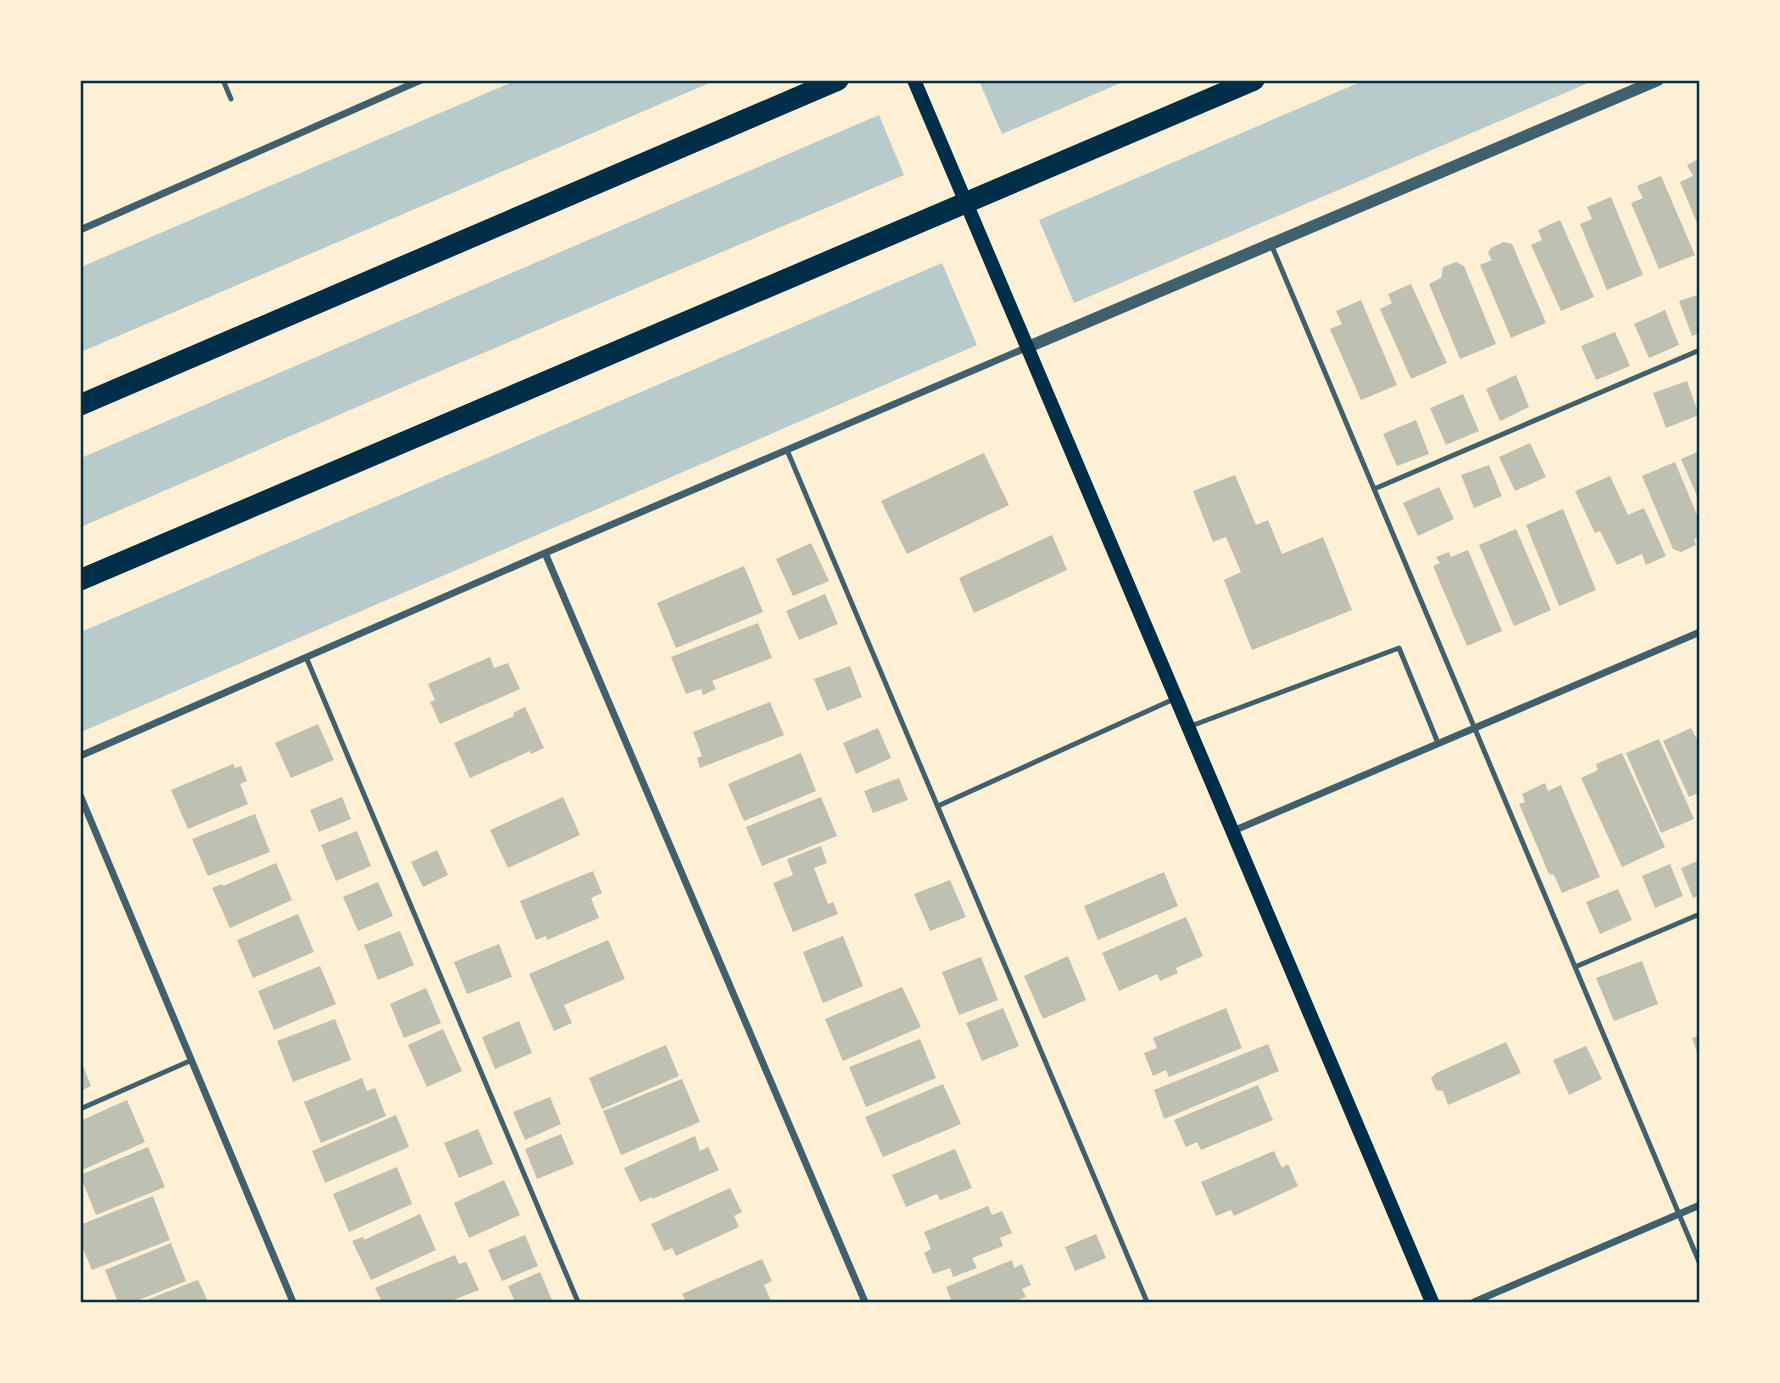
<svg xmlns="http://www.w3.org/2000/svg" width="1780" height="1383" font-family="'Alegreya Sans',sans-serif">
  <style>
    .green { fill: #b9caca }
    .building { fill: #bec0b2 }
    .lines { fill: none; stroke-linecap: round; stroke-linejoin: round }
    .service { stroke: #3f606c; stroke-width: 5 }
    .minor { stroke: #3f606c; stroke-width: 7 }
    .tertiary { stroke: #3f606c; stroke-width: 12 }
    .secondary { stroke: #003049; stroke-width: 14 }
    .motorway { stroke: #003049; stroke-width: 21 }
    .neatline { fill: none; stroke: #003049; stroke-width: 2.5 }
  </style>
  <rect width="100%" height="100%" fill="#fdf0d5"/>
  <path class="green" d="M517,80l197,1 -633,271v-85z
    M1365,80l228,1 -519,222 -35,-83z
    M979,81h146l-123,53z
    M879,115l25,60 -480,203 -343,149v-69z
    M942,263l35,82 -896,387v-100z"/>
  <path class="building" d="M1699,159v69l-19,-46 13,-6 -6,-11z
    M1661,176l34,79 -36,14 -28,-66 12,-5 -6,-12z
    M1611,197l32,78 -36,15 -27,-66 12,-5 -5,-12z
    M1560,220l34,77 -33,14 -30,-66 11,-5 -4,-10z
    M1503,242l9,2 34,79 -35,15 -31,-73 12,-5 -4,-7 3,-5z
    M1456,262l8,4 32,78 -36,15 -31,-75 12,-6 2,-11z
    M1411,284l36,79 -36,16 -31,-70 12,-6 -4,-9z
    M1700,294v39l-8,3 -13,-35z
    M1361,300l36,85 -36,15 -31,-71 12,-5 -6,-13z
    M1665,310l14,35 -30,13 -15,-34z
    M1615,332l15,34 -34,14 -15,-34z
    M1516,375l13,32 -29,14 -14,-32z
    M1687,381l12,34 -33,13 -13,-35z
    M1463,394l16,37 -33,14 -16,-37z
    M1416,420l13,34 -32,12 -14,-32z
    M1530,443l16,34 -31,14 -16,-34z
    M1700,451v52l-19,-44z
    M984,453l25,52 -102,49 -26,-53z
    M1675,462l25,60v15l-6,2 2,6 -15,7 -8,-3 -31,-73z
    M1489,465l13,31 -28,12 -13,-33z
    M1235,475l21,50 12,-5 14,34 41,-17 29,73 -100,40 -28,-70 17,-8 -15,-35 -13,5 -20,-51z
    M1610,476l18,39 16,-7 22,48 -20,9 -4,-11 -25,11 -17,-34 -5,2 -20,-42z
    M1439,487l15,32 -36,17 -15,-33z
    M1563,509l33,81 -37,16 -33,-81z
    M1516,529l35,81 -37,16 -35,-81z
    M1052,535l15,35 -93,43 -15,-35z
    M811,543l18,38 -36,15 -17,-37z
    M1468,550l34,81 -35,15 -34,-80 7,-3 -4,-6 13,-5 2,5z
    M744,566l19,46 -87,36 -19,-45z
    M825,594l13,30 -39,16 -13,-29z
    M758,623l14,35 -60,23 4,8 -13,6 -2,-6 -15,5 -15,-37z
    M490,657l4,11 14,-5 12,26 -80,35 -10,-22 5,-2 -7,-16z
    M850,666l12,31 -35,14 -13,-32z
    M770,702l14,33 -84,33 -3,-10 5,-2 -9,-24z
    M525,707l19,41 -13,6 -1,-3 -60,27 -16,-35 60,-27 -1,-3z
    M318,724l16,36 -43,18 -16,-35z
    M878,728l13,30 -35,16 -13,-31z
    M1691,728l9,17v47l-11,5 -26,-56z
    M1659,739l35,80 -33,14 -35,-80z
    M801,753l15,38 -72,30 -16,-37z
    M1622,753l43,94 -43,20 -41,-89 17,-8 -2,-6z
    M233,764l2,4 6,-2 6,15 -7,3 8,20 -60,25 -17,-39z
    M899,778l9,22 -35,13 -9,-22z
    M1545,783l3,8 13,-6 39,92 -38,16 -8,-18 -5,-1 -30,-70 6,-2 -3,-8z
    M342,797l9,22 -32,13 -9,-22z
    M563,797l17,38 -72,33 -18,-38z
    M821,797l16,39 -75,30 -16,-39z
    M255,814l15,38 -62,24 -16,-37z
    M357,831l14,35 -35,15 -15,-36z
    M821,846l6,17 -13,5 14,36 5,-2 5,12 -45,18 -20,-49 20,-8 -6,-16z
    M437,850l11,25 -25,12 -12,-25z
    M1700,860v35l-7,3 -12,-30z
    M276,863l16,37 -62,28 -18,-40 10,-4 1,2z
    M1670,864l13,32 -28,12 -13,-32z
    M593,871l9,22 -11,5 8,20 -52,22 -1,-4 -10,4 -16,-39z
    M1164,872l14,34 -80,34 -14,-34z
    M950,880l16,37 -36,14 -16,-37z
    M378,882l15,34 -35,15 -15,-34z
    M1618,889l14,31 -32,14 -14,-32z
    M298,914l16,38 -61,26 -16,-38z
    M1186,917l17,39 -27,12 2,5 -18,8 -3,-7 -38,17 -17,-38z
    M400,931l14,34 -36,15 -14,-35z
    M843,936l20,50 -40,17 -20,-51z
    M608,940l17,39 -61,26 8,18 -18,8 -25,-57z
    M499,944l13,33 -45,17 -13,-32z
    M1068,956l18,44 -43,19 -19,-43z
    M981,957l17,43 -39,15 -17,-43z
    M1642,961l16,43 -44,17 -18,-43z
    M320,966l16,38 -62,26 -16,-39z
    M902,987l19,40 -78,34 -18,-42z
    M426,988l15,35 -37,15 -14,-34z
    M1003,1008l16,38 -37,15 -16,-38z
    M1226,1008l16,40 -73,29 -3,-7 -13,6 -9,-23 13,-5 -4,-10z
    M335,1019l16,41 -58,22 -16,-41z
    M519,1021l13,32 -37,16 -13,-32z
    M443,1029l19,42 -35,16 -19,-42z
    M1700,1035v23h-1l-7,-20z
    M920,1039l16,39 -70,29 -17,-40z
    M1506,1042l15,31 -73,32 -5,-14 -7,-1 -5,-12 5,-5z
    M1268,1044l11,27 -115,48 -10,-29z
    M666,1045l13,31 -77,33 -13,-31z
    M1586,1046l16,33 -33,16 -16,-35z
    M81,1061l10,25 -10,5z
    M362,1078l5,13 8,-3 11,28 -65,27 -17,-41z
    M682,1079l18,43 -79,33 -18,-44z
    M943,1084l18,40 -78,33 -18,-40z
    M1258,1085l15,35 -72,30 -4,-8 -11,5 -12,-27z
    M550,1097l11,27 -36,16 -12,-28z
    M127,1100l18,42 -65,29v-50z
    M396,1115l13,32 -84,36 -13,-32z
    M478,1129l15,35 -34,14 -15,-35z
    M561,1134l13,30 -37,15 -12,-30z
    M695,1136l5,15 8,-4 11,23 -67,29v-2l-12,5 -16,-34z
    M148,1147l17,40 -69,28 -16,-40z
    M955,1149l17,39 -32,12 -3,-6 -31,13 -14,-32z
    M1274,1151l8,17 6,-4 10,22 -64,30 -3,-6 -15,6 -15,-34z
    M397,1167l15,37 -63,28 -16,-38z
    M504,1180l16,35 -51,23 -15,-35z
    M730,1188l12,24 -8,4 5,11 -63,29 -4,-8 -8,3 -13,-27z
    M153,1196l17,44 -78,30 -12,-28v-17z
    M988,1206l4,9 10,-4 10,22 -12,5 3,8 -31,12 5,10 -24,9 -3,-9 -17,6 -9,-21 7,-4 -7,-17z
    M420,1214l16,36 -65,30 -19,-39 11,-4 1,3z
    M1096,1234l10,24 -31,13 -10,-24z
    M525,1235l13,31 -36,15 -14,-31z
    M171,1243l15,38 -52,21h-16l-13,-32z
    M455,1255l4,9 7,-2 13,28 -31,12h-66l-7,-14z
    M762,1259l10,22 -8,4 7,16 -4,1h-81l-4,-8z
    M1012,1260l2,8 8,-4 9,21 -9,4 4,8 -15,5h-59l-6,-15z
    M540,1272l12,28 -6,2h-31l-7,-16z
    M198,1280l10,22h-67z"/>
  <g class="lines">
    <path class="service" d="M223,80l8,19
      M1271,244l429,1020
      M787,450l360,852
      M1374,489l326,-139
      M306,657l272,645
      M1191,726l208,-78 39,95
      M938,806l236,-107
      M1575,967l125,-53
      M80,1109l112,-49"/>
    <path class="minor" d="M80,230l341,-150
      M545,553l320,749
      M80,756l465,-203 483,-206
      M80,795l213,507
      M1233,831l467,-199
      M1474,1302l226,-97"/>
    <path class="tertiary" d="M1028,347l630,-267"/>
    <path class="secondary" d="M914,80l518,1222"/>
    <path class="motorway" d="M80,405l758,-325
      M80,580l1174,-500"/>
  </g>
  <rect width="1780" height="1383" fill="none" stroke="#fdf0d5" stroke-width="164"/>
  <rect x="82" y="82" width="1616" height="1219" class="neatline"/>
</svg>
